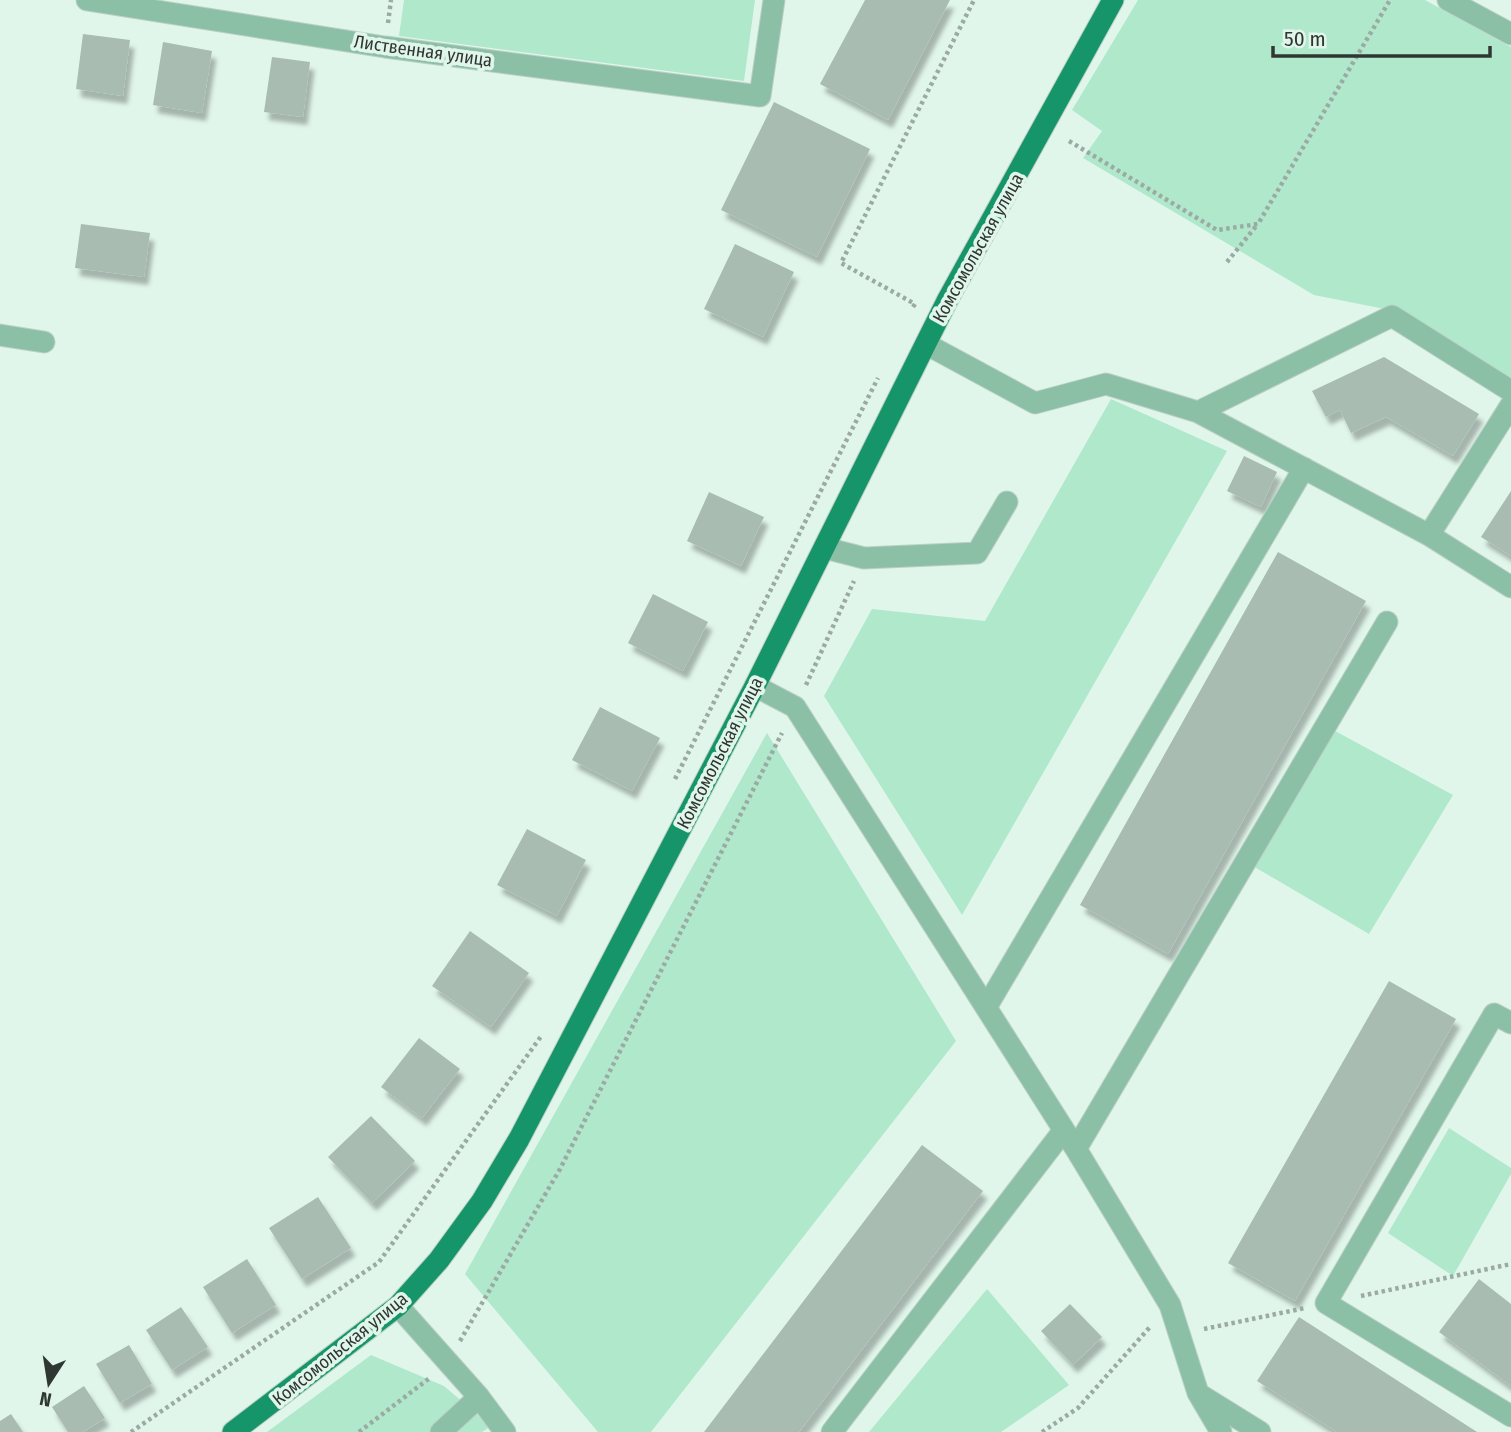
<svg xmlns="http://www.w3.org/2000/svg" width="1511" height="1432" font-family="'Fira Sans Condensed',sans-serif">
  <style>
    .green { fill: #b0e8cc }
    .building { fill: #a8bcb2; filter: url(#shadow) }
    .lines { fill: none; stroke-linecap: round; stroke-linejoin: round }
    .minor-casing { stroke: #bdd0c6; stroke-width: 23 }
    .major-casing { stroke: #bdd0c6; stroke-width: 23 }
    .path { stroke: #9baba3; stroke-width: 4.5; stroke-dasharray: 3.5 3.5; stroke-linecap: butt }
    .minor { stroke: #8cc0a6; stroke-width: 21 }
    .major { stroke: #159569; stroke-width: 21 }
    .labels { text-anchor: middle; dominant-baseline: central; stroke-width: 7; stroke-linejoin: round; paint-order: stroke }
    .street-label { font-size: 18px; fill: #2f3733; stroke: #e1f6eb }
  </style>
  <defs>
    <filter id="shadow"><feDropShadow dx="4.5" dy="8" stdDeviation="2" flood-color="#0004"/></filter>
  </defs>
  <rect width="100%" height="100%" fill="#e1f6eb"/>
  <path class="green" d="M404,0h351l-11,81 -345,-45z
    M1138,0h287l86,47v335l-121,-72 -76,-15 -231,-137 19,-27 -30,-21z
    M1111,399l116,52 -265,464 -138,-219 48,-87 113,12z
    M1326,726l127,69 -84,139 -123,-72z
    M767,733l189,308 -305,391h-53l-133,-158z
    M1449,1128l62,40v6l-58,102 -65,-43z
    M987,1289l82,96 -68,47h-132z
    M371,1355l73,31 47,40 -9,6h-215z"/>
  <path class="building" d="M865,0h85l-62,120 -68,-36z
    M83,34l47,6 -7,56 -47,-7z
    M163,42l49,9 -10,62 -49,-8z
    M272,57l38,5 -7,55 -39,-5z
    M774,102l96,47 -53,108 -96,-47z
    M81,224l69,9 -6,44 -69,-9z
    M735,244l59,28 -31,65 -59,-28z
    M1384,357l95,57 -26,42 -67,-39 -35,16 -11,-23 -14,7 -14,-26z
    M1244,456l33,16 -16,35 -34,-16z
    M1511,491v65l-30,-19z
    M709,492l55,25 -23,49 -54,-25z
    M1278,552l88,49 -198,353 -88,-49z
    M653,594l55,28 -25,49 -55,-28z
    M600,707l60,31 -28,53 -60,-31z
    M527,829l59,31 -29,56 -60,-31z
    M470,931l59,42 -38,54 -59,-41z
    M1389,981l67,38 -161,282 -67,-38z
    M419,1038l41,31 -38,49 -41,-31z
    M371,1116l44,45 -43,42 -44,-46z
    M922,1145l61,46 -184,241h-95z
    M318,1197l33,51 -49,31 -33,-51z
    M247,1259l29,46 -44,28 -29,-46z
    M1479,1279l32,25v82l-72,-54z
    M1070,1304l32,33 -29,28 -32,-34z
    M181,1307l27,40 -36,23 -26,-40z
    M1299,1317l178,115h-140l-80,-51z
    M129,1345l23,39 -32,19 -24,-39z
    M84,1386l21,32 -22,14h-15l-16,-25z
    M11,1414l12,18h-23v-11z"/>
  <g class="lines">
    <defs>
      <path id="minor" d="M87,0l298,47 375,49 14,-96
        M1448,0l63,34
        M0,335l44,7
        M926,344l109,59 71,-19 92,28 231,123 82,52
        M1198,412l194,-96 119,75
        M1429,535l82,-130
        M825,548l39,10 113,-5 30,-51
        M755,686l40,21 281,442 94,156 28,88 23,39
        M987,1006l317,-538
        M1511,1023l-17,-9 -168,289 185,113
        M1076,1149l311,-527
        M398,1306l81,91 26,35
        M1202,1396l58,36
        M441,1432l38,-35
        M832,1432l232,-302"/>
      <path id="major" d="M233,1432l165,-126 41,-46 43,-59 37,-62 236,-453 193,-387 165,-299"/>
    </defs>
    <use href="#minor" class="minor-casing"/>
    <use href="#major" class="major-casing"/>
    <path class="path" d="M388,23l3,-23
      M1069,141l148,89 41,-6 132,-224
      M1227,262l30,-37
      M913,307l2,-3 -74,-41 133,-263
      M806,685l48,-104
      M675,779l203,-401
      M1361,1296l150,-32
      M1204,1329l101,-21
      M460,1341l100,-172 222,-436
      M131,1432l248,-170 163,-227
      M359,1432l72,-55
      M1042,1432l36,-24 72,-81"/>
    <use href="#minor" class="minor"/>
    <use href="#major" class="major"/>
  </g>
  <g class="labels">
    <g class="street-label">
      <text transform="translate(423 51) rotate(8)">Лиственная улица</text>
      <text transform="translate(978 248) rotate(-61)">Комсомольская улица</text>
      <text transform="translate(720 753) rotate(-63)">Комсомольская улица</text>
      <text transform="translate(340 1349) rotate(-39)">Комсомольская улица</text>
    </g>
  </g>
  <g transform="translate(49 1383) rotate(192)" stroke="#e1f6eb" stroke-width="5" paint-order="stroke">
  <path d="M0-5L12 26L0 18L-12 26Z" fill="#2f3733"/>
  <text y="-10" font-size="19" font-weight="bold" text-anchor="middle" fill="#2f3733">N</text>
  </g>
  <path d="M1273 46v10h217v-10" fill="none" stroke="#2f3733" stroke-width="3.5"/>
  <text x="1284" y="46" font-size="21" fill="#2f3733" stroke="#e1f6eb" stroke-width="5" paint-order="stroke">50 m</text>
</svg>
